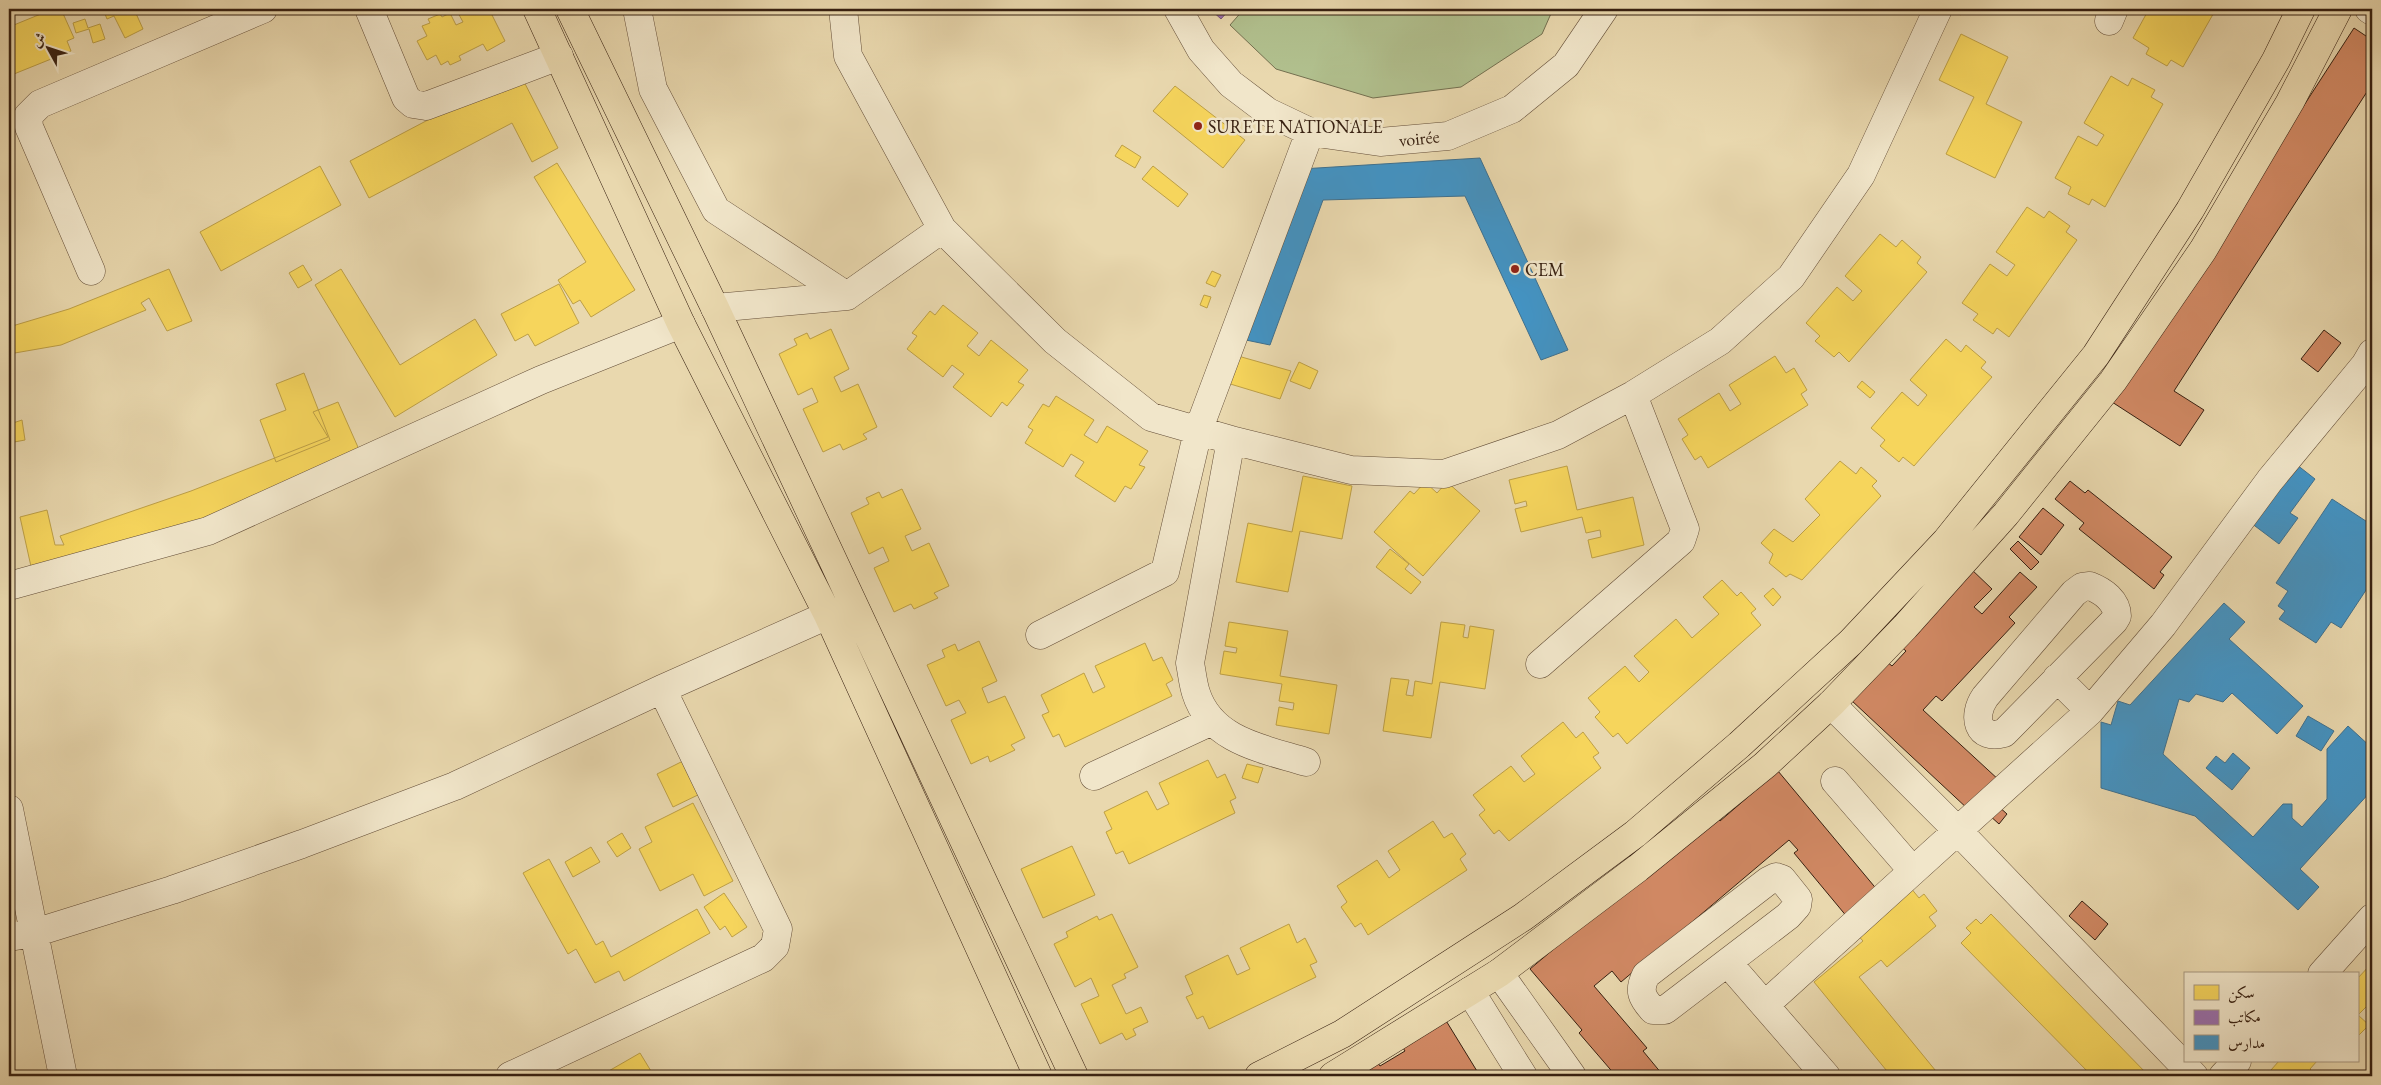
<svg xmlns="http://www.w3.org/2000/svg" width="2381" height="1085" font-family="'EB Garamond',Amiri,serif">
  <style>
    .green { fill: #b1c08e; stroke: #747050 }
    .homes { fill: #f6d55c; stroke: #bd9f46 }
    .offices { fill: #9970ab; stroke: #7c587d }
    .schools { fill: #4393c3; stroke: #3f708e }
    .building { fill: #d08863; stroke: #372011 }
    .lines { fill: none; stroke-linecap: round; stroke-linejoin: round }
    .minor-casing { stroke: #644e38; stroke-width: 29 }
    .major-casing { stroke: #372011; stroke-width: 29 }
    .minor { stroke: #f1e6ca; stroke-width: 28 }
    .major { stroke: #e9d8ae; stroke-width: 28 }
    .tram { stroke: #372011; stroke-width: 1 }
    .poi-dot { fill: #8f2418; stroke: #f1e6ca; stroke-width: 2 }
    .labels { text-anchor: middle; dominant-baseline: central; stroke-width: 5; stroke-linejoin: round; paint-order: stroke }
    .poi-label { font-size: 18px; fill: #372011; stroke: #f1e6ca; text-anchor: start }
    .street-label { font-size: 18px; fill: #372011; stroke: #f1e6ca }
  </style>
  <rect width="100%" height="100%" fill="#e9d8ae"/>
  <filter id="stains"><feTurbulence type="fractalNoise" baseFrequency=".004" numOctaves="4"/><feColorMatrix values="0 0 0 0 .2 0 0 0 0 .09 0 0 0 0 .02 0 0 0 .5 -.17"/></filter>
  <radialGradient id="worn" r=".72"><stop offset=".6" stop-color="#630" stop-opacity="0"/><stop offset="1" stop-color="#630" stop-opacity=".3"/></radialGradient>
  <path class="green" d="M1244,9h309l-11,25 -81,53 -88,11 -97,-29 -46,-44z"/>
  <path class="homes" d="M53,9h8l13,29 -7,3 4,10 -62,25v-49z
    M115,9h19l9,20 -18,9 -11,-22 -7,3 -2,-5z
    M461,9h28l16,32 -18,10 -4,-7 -24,12 2,4 -11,5 -2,-4 -7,4 -5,-10 -9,5 -10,-19 10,-5 -5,-10 8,-3 -2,-4 12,-5 2,3 8,-4 6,12 7,-3 -6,-11z
    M1951,9h13l-3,6z
    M2149,9h67l-33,58 -12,-7 -4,6 -21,-12 3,-6 -16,-10z
    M85,19l3,9 12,-4 5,15 -12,4 -4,-14 -13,4 -3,-10z
    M1961,34l47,23 -22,47 36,18 -27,56 -49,-24 28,-57 -35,-17z
    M519,72l39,76 -26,14 -20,-39 -143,75 -19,-37z
    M2111,76l17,10 4,-8 23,12 -4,7 12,7 -58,103 -13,-8 -3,6 -21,-11 3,-7 -16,-9 23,-42 19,10 7,-11 -20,-12z
    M1175,86l70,54 -22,28 -70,-57z
    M1122,145l19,12 -6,11 -20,-12z
    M557,163l78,127 -44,27 -11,-17 -7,4 -15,-24 28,-18 -52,-85z
    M320,166l21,39 -120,66 -21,-39z
    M1153,166l35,28 -10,13 -36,-28z
    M2027,207l17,11 5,-7 21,15 -4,6 11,8 -68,97 -12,-9 -4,6 -20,-14 5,-6 -16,-11 28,-39 17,12 8,-11 -19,-13z
    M1880,234l16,13 6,-7 19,17 -4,6 10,9 -78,90 -10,-10 -5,5 -19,-16 5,-5 -14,-13 31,-36 16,14 9,-10 -17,-15z
    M303,265l9,15 -14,8 -9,-15z
    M169,269l23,52 -25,10 -18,-33 -8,5 5,7 -85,35 -52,9v-27l60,-18z
    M341,269l59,96 75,-46 22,36 -102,62 -80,-132z
    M1212,271l9,4 -6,12 -9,-4z
    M559,284l20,39 -44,23 -7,-12 -13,7 -14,-27z
    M1204,295l7,2 -4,11 -7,-3z
    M943,305l35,28 -11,13 12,10 12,-16 37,30 -10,12 6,3 -17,21 -5,-4 -11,15 -38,-30 11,-13 -12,-9 -9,12 -36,-28 10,-13 -5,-3 18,-22 5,4z
    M831,329l18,40 -15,8 7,15 17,-8 19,43 -14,7 4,5 -24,11 -3,-6 -17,8 -20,-43 15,-7 -6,-14 -14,7 -19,-41 18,-9 -3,-6 13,-6 3,6z
    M1946,339l15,13 5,-7 20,17 -5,6 11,9 -78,89 -11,-9 -4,5 -19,-16 5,-6 -14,-12 31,-36 16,14 9,-11 -17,-15z
    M1238,356l53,15 -11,28 -53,-16z
    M1775,356l11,17 8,-5 13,22 -6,4 7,11 -100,63 -7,-12 -6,4 -13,-21 6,-4 -10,-16 41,-26 11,18 11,-7 -12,-19z
    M1299,362l19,9 -8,18 -20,-8z
    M304,373l26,67 -54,22 -16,-42 26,-10 -10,-26z
    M1862,381l13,11 -5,6 -13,-11z
    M1056,396l38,24 -10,15 13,8 10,-17 41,25 -9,14 6,2 -14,22 -6,-3 -10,16 -40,-26 9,-14 -13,-8 -8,13 -38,-24 8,-13 -5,-3 15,-23 6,3z
    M9,397l4,26 9,-3 3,20 -16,3z
    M338,402l23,52 -164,67 -165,50 -12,-54 27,-7 8,35h9l-4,-9 131,-45 137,-54 -15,-25z
    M1840,461l16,13 5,-7 16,14 -5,5 9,10 -79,84 -12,-6 -4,3 -17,-14 4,-9 -12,-11 13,-14 19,13 27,-27 -15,-16z
    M1567,466l10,44 56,-13 11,48 -52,13 -4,-18 13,-3 -1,-7 -14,3 -4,-16 -61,15 -6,-23 12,-3 -1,-5 -11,3 -6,-24z
    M1303,476l49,10 -10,53 -42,-8 -12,61 -52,-10 12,-59 44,9z
    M1425,482l12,11 10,-11 33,29 -57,65 -49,-44 36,-41 4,3z
    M902,489l19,40 -16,7 7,15 17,-8 20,43 -15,7 4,5 -24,11 -3,-5 -17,8 -20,-44 15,-7 -6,-14 -14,7 -18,-41 18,-9 -3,-6 13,-6 3,6z
    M1390,549l19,15 -4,5 16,13 -10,12 -35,-27z
    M1722,580l15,16 4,-4 15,17 -5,4 10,12 -134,119 -9,-11 -5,4 -18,-20 5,-5 -12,-14 37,-32 14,16 10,-10 -15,-16 42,-37 16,19 27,-24 -16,-17z
    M1773,588l8,9 -8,9 -9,-10z
    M1229,622l59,9 -8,45 57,9 -8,49 -53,-9 3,-18 14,3 1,-7 -15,-2 3,-17 -62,-10 4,-23 12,2 1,-5 -12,-2z
    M1441,622l24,3 -2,12 5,1 2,-12 24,4 -9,59 -45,-7 -9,56 -48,-7 8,-53 18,2 -3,15 7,1 2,-15 17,3z
    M979,641l18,40 -15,7 6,15 17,-7 20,42 -14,7 4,5 -25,12 -2,-6 -17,8 -20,-44 15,-7 -7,-13 -13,6 -19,-41 18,-8 -3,-7 13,-6 3,7z
    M1145,643l8,18 9,-4 11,23 -7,4 6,12 -107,51 -6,-13 -6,3 -11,-22 7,-3 -8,-17 43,-22 9,20 12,-6 -10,-21z
    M1563,722l13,16 7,-6 16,21 -6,4 8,11 -92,73 -10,-11 -5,4 -15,-19 6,-5 -12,-15 38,-29 13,16 11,-8 -14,-18z
    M685,760l17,33 -29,14 -16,-33z
    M1208,760l9,18 8,-4 11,24 -6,3 5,12 -106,51 -6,-13 -7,3 -10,-22 6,-3 -8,-17 43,-21 10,19 12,-6 -10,-21z
    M1247,764l16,4 -5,15 -16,-5z
    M693,803l40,78 -29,15 -11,-22 -33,17 -21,-42 13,-7 -7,-15z
    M1433,821l11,17 8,-5 14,21 -6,5 7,11 -99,65 -7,-12 -6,4 -14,-20 6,-5 -10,-16 40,-26 12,18 11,-8 -12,-19z
    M622,833l9,15 -14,9 -10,-15z
    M1072,846l23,49 -52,23 -22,-49z
    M591,847l9,15 -27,15 -8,-15z
    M549,859l47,86 7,-4 8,16 86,-48 13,24 -86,48 -5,-10 -24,12 -19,-34 -8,5 -45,-81z
    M1910,887l9,11 5,-4 13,17 -8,6 7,9 -49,41 -6,-7 -22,17 81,99h-49l-77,-94 49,-41 -8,-9z
    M724,893l23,34 -15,10 -7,-11 -5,4 -16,-23z
    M1112,914l26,53 -14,7 2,4 -14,7 14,29 15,-7 7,15 -15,7 3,6 -10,5 -4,-7 -22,11 -19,-40 18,-8 -8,-18 -16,9 -21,-43 14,-7 -2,-5 31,-16 2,4z
    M1991,914l158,162h-57l-131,-133 10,-10 -5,-5 10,-9 5,5z
    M1289,924l8,19 8,-5 12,24 -7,3 6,12 -107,52 -6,-13 -6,3 -11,-22 7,-3 -8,-18 43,-21 9,20 13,-6 -10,-21z
    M2372,963v38l-14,14 11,10 -12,12v-58z
    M640,1053l14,23h-54z
    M2279,1061h38l-7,8 4,4 -4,3h-33l-6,-6z"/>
  <path class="offices" d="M1210,9h20l-9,10z"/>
  <path class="schools" d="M1480,158l88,192 -27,10 -76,-164 -142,4 -53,145 -29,-6 60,-170z
    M2292,461l23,18 -25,34 8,5 -19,26 -32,-24z
    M2332,499l40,26v56l-31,47 -10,-6 -15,21 -37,-24 6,-8 -7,-5 10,-15 -12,-8z
    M2224,603l21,19 -16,17 74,67 -26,28 -45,-41 -9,9 -27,-8 -7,8 -10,-3 -16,55 90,83 30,-33h9v14l10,9 25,-28v-50l21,-23 24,22v42l-72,79 19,18 -21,23 -103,-94 -94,-28v-66l10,3 7,-24 12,4z
    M2308,716l26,15 -13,20 -25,-15z
    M2233,753l17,15 -18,22 -26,-22 10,-12 9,7z"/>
  <path class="building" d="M2354,28l18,12v44l-198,307 30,19 -24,36 -68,-44z
    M2324,330l17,13 -23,29 -17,-13z
    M2070,481l15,12 3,-3 84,67 -12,15 4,3 -10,14 -75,-60 5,-6 -29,-24z
    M2043,508l21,17 -23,30 -22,-18z
    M2018,541l21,21 -8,8 -21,-21z
    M1970,568l22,21 -18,18 8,7 38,-42 17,15 -28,30 6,6 -73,78 -6,-5 -13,14 77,71 -31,29 -118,-110 35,-39 6,5 14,-15 -7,-6z
    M1778,771l101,121 -31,26 -54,-65 4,-3 -9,-10 -168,142 -9,-11 -18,15 53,62 -4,3 19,23 -3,2h-43l-37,-43 3,-3 -52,-61 184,-155 6,7z
    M1997,805l10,9 -8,10 -10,-9z
    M2082,901l26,23 -13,16 -26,-24z
    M1445,1019l35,57h-47l-1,-2 -4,2h-85l31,-19 6,9 25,-15 -4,-6z"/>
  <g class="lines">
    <defs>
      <path id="minor" d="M369,9l37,89 7,6 13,2 133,-50
        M637,9l16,80 63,121 131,86
        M843,9l5,47 94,173 113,112 96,76 80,23 120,30 93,4 114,-39 75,-40 87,-54 71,-64 70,-102 77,-166
        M1178,9l23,41 30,34 37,28 42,20 70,10 68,-6 64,-27 54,-44 38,-56
        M2369,9l3,2
        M2109,21l5,-12
        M91,271l-62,-144 -1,-11 12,-12 223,-95
        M715,308l132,-12 95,-67
        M1231,440l-41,223c2,10 3,21 6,30 15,48 68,56 110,69
        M9,586l199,-55 333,-151 140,-56
        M2090,586c13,5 27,15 27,30l-3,5 -110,112c-27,8 -32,-17 -19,-36l89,-104 8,-6z
        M1040,635l125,-63 33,-141 112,-299
        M1540,664l141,-123 4,-12 -52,-134
        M2057,678l33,33
        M1831,704l127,127 236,245
        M1094,776l118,-55
        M1835,781l78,90 177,-160 73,-86 107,-145 95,-115 7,-12
        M9,809l54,267
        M1776,877l6,2 16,20 -1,7 -9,10 -123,94h-12c-11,-12 -15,-19 -7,-35l122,-94z
        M9,937l25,-4 138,-43 130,-46 153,-58 207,-97 166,-74
        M1728,963l98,113
        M1499,973l73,103
        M2322,974l50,-56
        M1470,991l53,85
        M1765,1005l148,-134
        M510,1076l253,-118 12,-12 3,-17 -116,-240
        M2223,1076l14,-15"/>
      <path id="major" d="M537,9l144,315 147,291 210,461
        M570,9l145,299 359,768
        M1259,1076l83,-42 181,-117 112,-83 104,-89 112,-103 95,-101 150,-186 94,-145 86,-150 25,-51
        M1333,1076l166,-103 139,-105 127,-103 66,-61 74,-77 101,-113 107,-133 90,-131 87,-148 48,-93"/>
    </defs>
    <use href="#minor" class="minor-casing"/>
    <use href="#major" class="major-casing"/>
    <use href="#minor" class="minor"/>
    <use href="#major" class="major"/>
    <path class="tram" d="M1178,10l1,-1"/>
  </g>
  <g class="poi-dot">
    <circle cx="1198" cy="126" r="5"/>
    <circle cx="1515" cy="269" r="5"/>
  </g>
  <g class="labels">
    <g class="poi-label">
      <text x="1208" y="126">SURETE NATIONALE</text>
      <text x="1525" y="269">CEM</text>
    </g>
    <g class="street-label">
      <text transform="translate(1419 138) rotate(-6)">voirée</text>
    </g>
  </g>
  <rect width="2381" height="1085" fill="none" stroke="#e9d8ae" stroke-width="30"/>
  <rect x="10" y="10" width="2361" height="1065" fill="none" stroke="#372011" stroke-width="2.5"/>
  <rect x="15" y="15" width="2351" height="1055" fill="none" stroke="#372011"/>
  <rect x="2184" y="972" width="175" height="90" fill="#f1e6ca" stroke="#a79780"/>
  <rect x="2194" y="985" width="25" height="15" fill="#f6d55c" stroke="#a79780"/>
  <text x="2228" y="998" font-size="15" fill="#372011">سكن</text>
  <rect x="2194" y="1010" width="25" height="15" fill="#9970ab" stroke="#a79780"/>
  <text x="2228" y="1022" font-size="15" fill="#372011">مكاتب</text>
  <rect x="2194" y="1035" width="25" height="15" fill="#4393c3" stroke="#a79780"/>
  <text x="2228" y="1048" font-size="15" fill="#372011">مدارس</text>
  <g transform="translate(48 48) rotate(310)" stroke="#f1e6ca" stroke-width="4" paint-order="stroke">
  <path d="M0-4L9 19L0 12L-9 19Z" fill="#372011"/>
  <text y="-8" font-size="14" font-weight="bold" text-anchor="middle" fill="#372011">ش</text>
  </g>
  <rect width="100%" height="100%" filter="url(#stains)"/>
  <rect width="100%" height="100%" fill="url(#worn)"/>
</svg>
